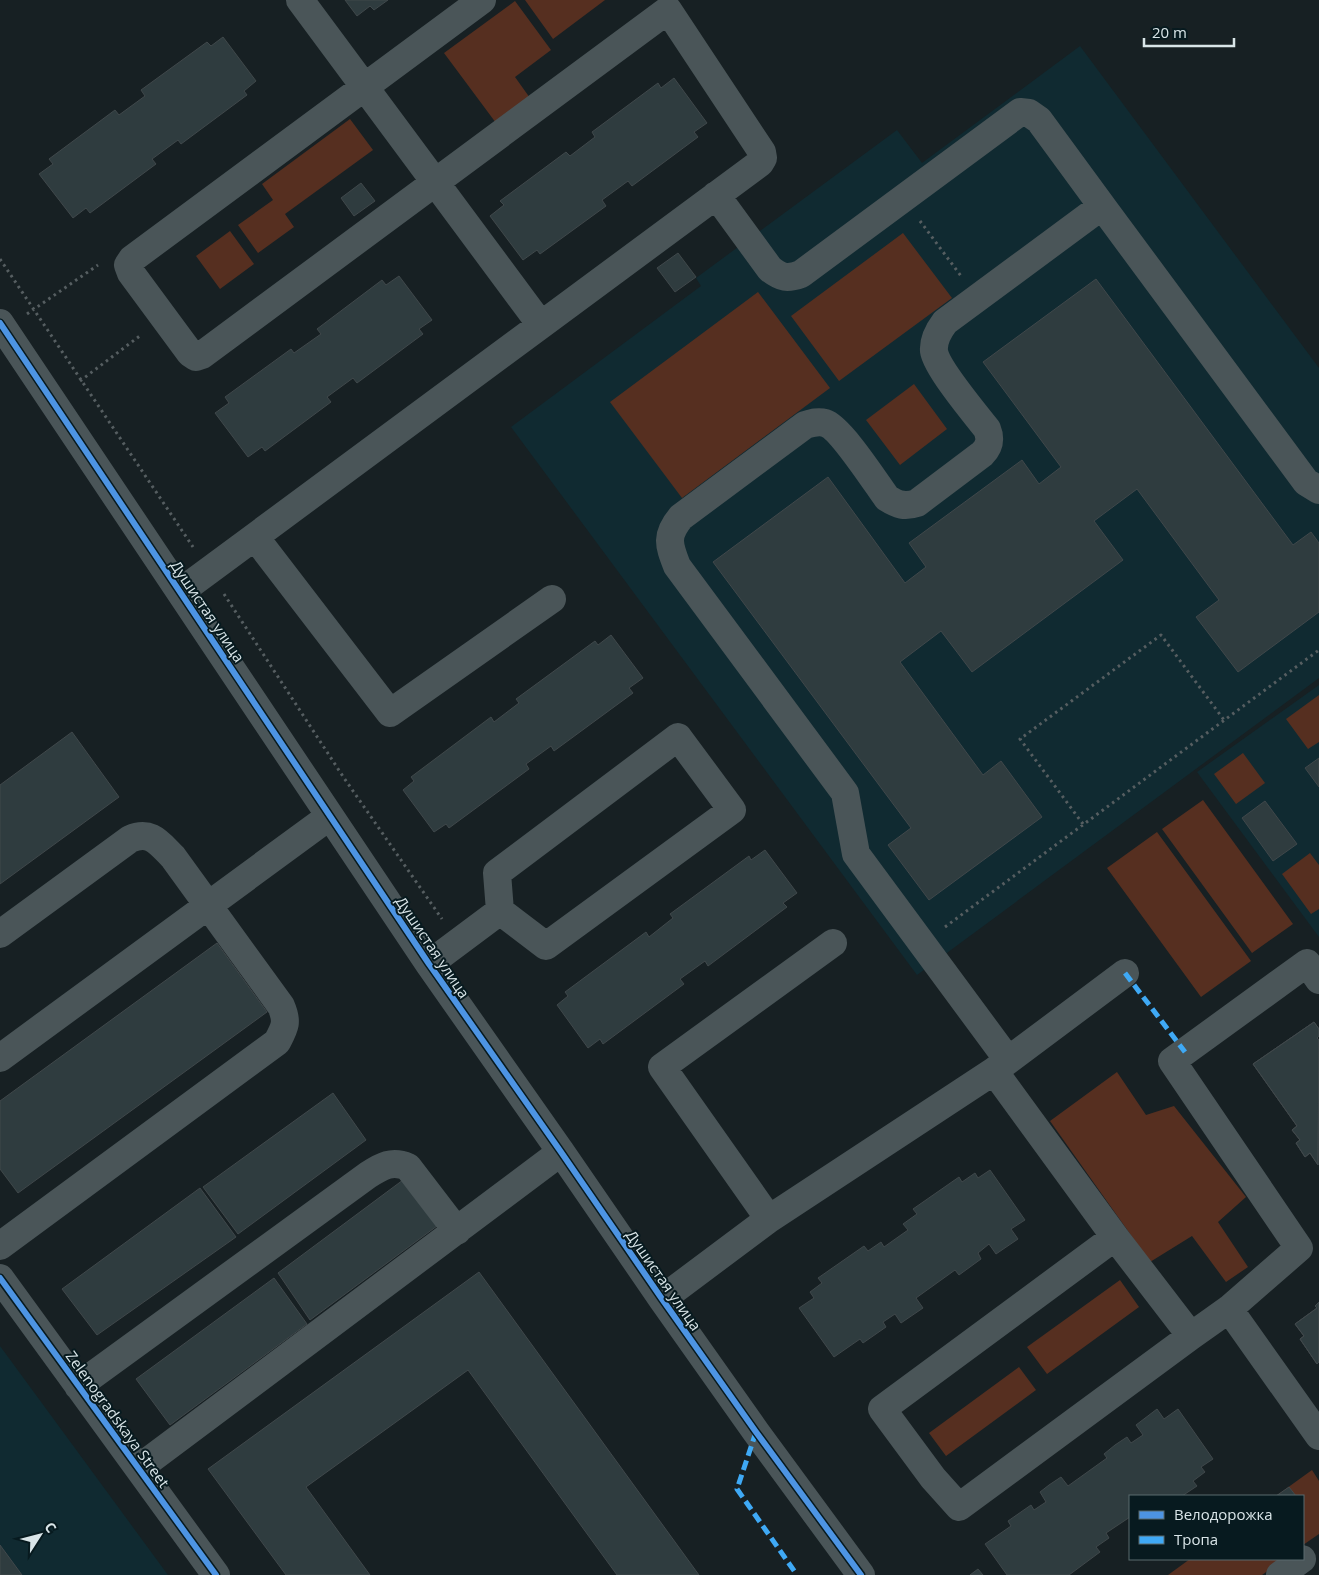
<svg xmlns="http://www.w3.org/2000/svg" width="1319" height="1575" font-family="'Open Sans',sans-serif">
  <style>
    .built { fill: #102a31 }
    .green { fill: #562f20 }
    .building { fill: #2f3c3f; stroke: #40484b }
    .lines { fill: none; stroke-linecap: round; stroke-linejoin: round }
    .path { stroke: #565e61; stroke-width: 3; stroke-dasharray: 2.5 4; stroke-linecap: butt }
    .minor { stroke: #4a5558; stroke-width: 28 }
    .quiet { stroke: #3fa9f5; stroke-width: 5; stroke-dasharray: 10 5; stroke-linecap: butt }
    .cycleway-casing { stroke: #071a1f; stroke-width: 9 }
    .cycleway { stroke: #4d94e3; stroke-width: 6 }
    .labels { text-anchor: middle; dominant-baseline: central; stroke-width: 4; stroke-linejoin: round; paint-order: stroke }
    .street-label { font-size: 15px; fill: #d9e5e8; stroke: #071a1f }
  </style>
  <rect width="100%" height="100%" fill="#172023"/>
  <path class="built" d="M1080,46l239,322v310l-402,297 -406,-548 190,-141 -5,-8 201,-148 25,33z
    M1319,685v252l-122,-165z
    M0,1346l168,229h-168z"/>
  <path class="green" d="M525,0h80l-52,39z
    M515,1l36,49 -36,27 15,21 -34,25 -52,-70z
    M350,119l23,31 -88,64 9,13 -36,26 -20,-28 35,-25 -11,-16z
    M230,231l24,33 -34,25 -24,-33z
    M903,233l49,65 -113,83 -48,-65z
    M758,292l72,96 -148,110 -72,-96z
    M914,384l33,45 -47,36 -34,-45z
    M1319,695v47l-11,7 -22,-30z
    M1243,753l22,30 -29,21 -22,-30z
    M1203,800l90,124 -41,29 -90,-124z
    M1157,832l94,129 -50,36 -94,-129z
    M1310,853l9,12v44l-8,5 -29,-40z
    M1117,1072l29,43 28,-9 72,91 -28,25 30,45 -22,15 -34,-46 -42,26 -100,-141z
    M1120,1280l19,27 -92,67 -20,-27z
    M1019,1367l17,23 -90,66 -17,-23z
    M1312,1470l7,11v53l-16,11v-49h-27z
    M1190,1559h94l-22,16h-94z"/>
  <path class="building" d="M345,0h43l-14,10 -4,-4 -13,10z
    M223,37l33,44 -12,10 3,4 -66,49 -3,-4 -26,19 4,5 -66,49 -4,-5 -13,10 -34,-44 14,-10 -4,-5 66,-49 4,5 26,-19 -4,-6 66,-48 4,4z
    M674,78l33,45 -13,9 4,5 -66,49 -4,-5 -26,19 4,6 -66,48 -3,-4 -14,10 -33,-44 14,-11 -4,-4 66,-49 4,4 25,-19 -3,-5 66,-49 3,5z
    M361,183l14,18 -21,15 -13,-18z
    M678,253l18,24 -21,15 -18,-24z
    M399,276l33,44 -13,9 4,5 -66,49 -4,-5 -26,19 4,5 -66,49 -3,-4 -14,10 -33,-44 14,-10 -4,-6 66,-48 3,4 27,-19 -4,-5 65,-49 4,5z
    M1096,279l197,266 18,-13 8,11v69l-81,60 -42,-55 23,-17 -82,-111 -43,32 29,39 -151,112 -31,-41 -41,31 83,113 18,-14 41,56 -113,83 -41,-55 23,-17 -198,-266 115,-85 77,106 21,-16 -17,-24 113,-83 17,24 22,-17 -78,-105z
    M611,635l32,43 -14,10 4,5 -79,58 -3,-5 -25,18 3,5 -80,59 -3,-4 -12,8 -31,-42 11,-9 -3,-4 80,-60 3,5 25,-19 -3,-4 79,-58 3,4z
    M72,732l47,65 -119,87v-99z
    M1319,758v29l-14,-19z
    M1265,801l32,43 -24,17 -31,-43z
    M765,850l32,43 -14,10 4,4 -79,59 -3,-5 -25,18 4,5 -81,60 -3,-5 -12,9 -31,-43 11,-9 -3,-4 81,-60 3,5 24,-19 -3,-4 79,-58 2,4z
    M217,943l50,69 -249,181 -18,-24v-68z
    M1314,1022l5,7v7l-2,2 2,2 -1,125 -8,-12 -5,4 -9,-14 4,-3 -8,-10 5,-4 -44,-62z
    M1314,1022l5,7v7l-2,2 2,2 -1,125 -8,-12 -5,4 -9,-14 4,-3 -8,-10 5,-4 -44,-62z
    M333,1093l33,47 -128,94 -35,-47z
    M990,1170l35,50 -14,9 7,10 -22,15 -7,-10 -11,9 3,6 -22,16 -4,-5 -39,28 7,10 -22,15 -6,-9 -12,8 3,5 -23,16 -3,-4 -26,18 -35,-49 15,-10 -4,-6 12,-9 -4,-5 46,-32 4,5 13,-9 3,5 24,-17 -5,-6 14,-10 -4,-5 46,-32 3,5 13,-9 3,5z
    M407,1177l34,46 -131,97 -32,-47z
    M200,1188l36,49 -139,98 -35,-46z
    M479,1272l220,303h-82l-149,-205 -162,117 64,88h-84l-78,-106z
    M274,1278l33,46 -137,101 -34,-46z
    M1319,1302v60l-2,2 -17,-25 4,-3 -9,-12 22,-16 -2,-2z
    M1319,1302v60l-2,2 -17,-25 4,-3 -9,-12 22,-16 -2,-2z
    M1157,1409l7,10 14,-10 35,50 -12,8 4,5 -12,9 4,5 -15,10h-52v21l-24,16 3,5 -13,9 4,5 -31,23h-62l-22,-31 26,-18 -3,-5 23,-16 3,5 12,-8 -6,-10 9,-7 12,-8 7,9 39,-28 -3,-4 11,-9 12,-8 4,6 12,-8 -7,-10z
    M1289,1487l7,9h-20z
    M0,1545l22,30h-22z
    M978,1569l5,6h-13z"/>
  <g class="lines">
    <path class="path" d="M920,221l41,55
      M0,259l193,288
      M27,314l71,-49
      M80,381l61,-46
      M224,594l120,184 98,141
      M1083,824l-63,-85 141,-104 63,85
      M945,927l374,-277"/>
    <path class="minor" d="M482,0l-350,259 -4,6 3,8 59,80 6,4 6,-2 466,-345 94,142 1,6 -3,5 -219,162
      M716,195l54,74c12,9 17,10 31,5l219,-162 9,1 10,7 63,86
      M0,323l429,641 132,188 101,147 94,133 105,143
      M255,537l135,176 162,-114
      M180,592l361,-267 -241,-325
      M0,934l130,-95c21,-9 29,4 43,18l108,149c7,16 4,21 -4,36l-277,204
      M429,964l71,-53 -3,-38 181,-136 54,73 -186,136 -46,-35
      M0,1058l330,-242
      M1008,1060l-152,-206 -11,-61 -168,-227c-8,-21 -12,-30 4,-49l124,-92c7,-2 13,-4 20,-2 15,4 51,60 62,75 11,7 18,9 30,5l65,-49c8,-8 9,-15 5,-25 -12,-15 -51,-62 -53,-78 -1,-11 5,-21 11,-29l157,-116 204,276 13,8
      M994,1071l121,166 76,99
      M769,1219l-107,-152 171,-124
      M1115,1237l-233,172 51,69 26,29 232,-171 38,-27 70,-61 -127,-187 135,-98 12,17
      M0,1278l216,297
      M662,1299l107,-80 225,-148 131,-98
      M1229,1309l90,127
      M78,1386l290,-211c14,-9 24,-15 40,-8l49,64
      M139,1468l422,-316
      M1280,1575l22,-16"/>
    <path class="quiet" d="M1125,973l60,79
      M756,1432l-19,57 60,86"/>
    <defs>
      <path id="cycleway" d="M0,323l429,641 132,188 101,147 94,133 105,143
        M0,1278l216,297"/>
    </defs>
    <use href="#cycleway" class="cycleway-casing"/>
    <use href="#cycleway" class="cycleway"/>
  </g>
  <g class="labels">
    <g class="street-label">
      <text transform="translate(208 611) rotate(56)">Душистая улица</text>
      <text transform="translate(433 947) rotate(56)">Душистая улица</text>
      <text transform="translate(664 1280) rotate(55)">Душистая улица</text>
      <text transform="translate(118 1419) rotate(54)">Zelenogradskaya Street</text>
    </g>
  </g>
  <rect x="1129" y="1495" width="175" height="65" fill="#071a1f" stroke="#5b6b6f"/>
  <rect x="1139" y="1511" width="25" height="8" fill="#4d94e3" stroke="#5b6b6f"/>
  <text x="1174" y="1520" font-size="15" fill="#d9e5e8">Велодорожка</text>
  <rect x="1139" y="1536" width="25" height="8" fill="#3fa9f5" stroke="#5b6b6f"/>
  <text x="1174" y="1545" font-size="15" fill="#d9e5e8">Тропа</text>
  <g transform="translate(40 1535) rotate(54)" stroke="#071a1f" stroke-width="4" paint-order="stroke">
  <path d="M0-4L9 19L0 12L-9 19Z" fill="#d9e5e8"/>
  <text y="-8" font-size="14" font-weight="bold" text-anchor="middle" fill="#d9e5e8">С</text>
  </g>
  <path d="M1144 38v8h90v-8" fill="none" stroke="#d9e5e8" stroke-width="2.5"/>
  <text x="1152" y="38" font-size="15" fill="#d9e5e8" stroke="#071a1f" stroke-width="4" paint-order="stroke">20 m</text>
</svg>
